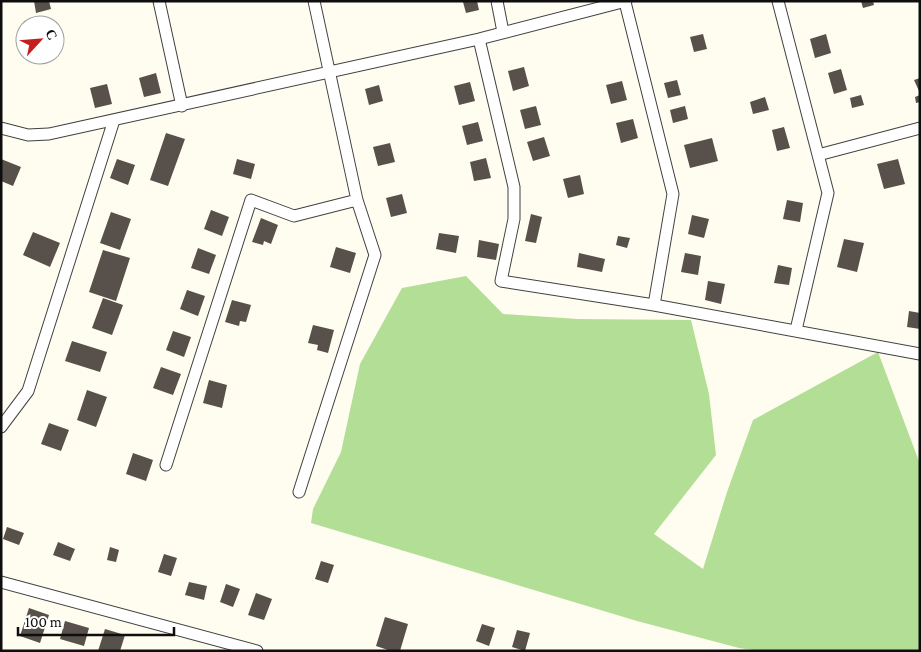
<svg xmlns="http://www.w3.org/2000/svg" width="921" height="652" font-family="'Crimson Pro',serif">
  <style>
    .forest { fill: #b3de95 }
    .building { fill: #58504a }
    .lines { fill: none; stroke-linecap: round; stroke-linejoin: round }
    .minor-casing { stroke: #414141; stroke-width: 13 }
    .minor { stroke: #fff; stroke-width: 11 }
  </style>
  <rect width="100%" height="100%" fill="#fffdf0"/>
  <path class="forest" d="M466,276l37,38 75,5 113,1 18,74 7,61 -62,79 49,35 24,-77 26,-72 125,-68 42,112v187h-159l-22,-3 -102,-27 -326,-98 2,-14 28,-57 19,-88 42,-76z"/>
  <path class="building" d="M34,1h15l2,8 -15,4z
    M477,1l2,9 -13,3 -3,-11z
    M861,1h12l1,4 -11,3z
    M703,34l4,15 -13,3 -4,-15z
    M826,34l5,19 -16,5 -5,-19z
    M524,67l5,19 -16,5 -5,-20z
    M841,69l6,21 -13,4 -6,-21z
    M156,73l5,20 -17,4 -5,-19z
    M920,78v12l-1,1 -5,-11z
    M677,80l4,15 -13,3 -4,-15z
    M622,81l5,19 -16,4 -5,-19z
    M470,82l5,19 -16,4 -5,-19z
    M107,84l5,20 -17,4 -5,-20z
    M379,85l4,16 -14,4 -4,-16z
    M861,95l3,10 -12,3 -2,-10z
    M920,95v7l-4,1 -1,-6z
    M765,97l4,13 -16,4 -3,-12z
    M536,106l5,19 -16,4 -5,-19z
    M685,106l3,13 -15,4 -3,-13z
    M633,119l5,19 -17,5 -5,-20z
    M478,122l5,19 -16,4 -5,-19z
    M784,127l6,21 -13,3 -5,-21z
    M166,133l19,6 -17,47 -18,-6z
    M544,137l6,19 -17,5 -6,-19z
    M712,138l6,23 -28,7 -6,-23z
    M390,143l5,19 -17,4 -5,-19z
    M486,158l5,20 -17,3 -4,-19z
    M1,159l20,8 -8,19 -12,-5z
    M117,159l18,6 -7,20 -18,-7z
    M237,159l18,5 -4,15 -18,-5z
    M898,159l7,25 -21,5 -7,-25z
    M580,175l4,19 -16,4 -5,-19z
    M402,194l5,19 -16,4 -5,-19z
    M787,200l16,3 -3,19 -17,-3z
    M211,210l18,7 -7,19 -18,-7z
    M111,212l20,7 -11,31 -20,-7z
    M531,214l11,3 -6,26 -11,-2z
    M692,215l17,4 -5,19 -16,-4z
    M261,218l17,7 -7,19 -7,-3 -1,4 -11,-3z
    M33,232l27,11 -10,24 -27,-12z
    M439,233l20,3 -3,17 -20,-4z
    M618,236l12,2 -3,10 -11,-3z
    M844,239l20,4 -7,29 -20,-5z
    M479,240l20,4 -3,16 -19,-3z
    M336,247l20,6 -6,20 -20,-6z
    M198,248l18,7 -7,19 -18,-6z
    M103,250l27,8 -14,43 -27,-9z
    M579,253l26,6 -3,13 -25,-5z
    M685,253l16,3 -3,19 -17,-3z
    M778,265l14,3 -3,17 -15,-2z
    M708,281l17,3 -4,20 -16,-4z
    M187,290l18,6 -7,20 -18,-7z
    M103,298l20,7 -11,30 -20,-7z
    M232,300l19,5 -5,17 -6,-1 -1,5 -14,-4z
    M909,311l11,2v16l-13,-2z
    M313,325l21,5 -6,23 -11,-3 1,-5 -10,-2z
    M173,331l18,6 -7,20 -18,-7z
    M72,341l35,11 -7,20 -35,-11z
    M161,367l20,7 -8,21 -20,-7z
    M209,380l18,5 -5,23 -19,-5z
    M87,390l20,7 -11,30 -19,-7z
    M49,423l20,7 -8,21 -20,-7z
    M133,453l20,7 -7,21 -20,-7z
    M7,527l17,6 -5,12 -16,-6z
    M58,542l17,7 -5,12 -17,-6z
    M110,547l9,3 -3,12 -9,-2z
    M164,554l13,4 -6,18 -13,-4z
    M321,561l13,4 -6,18 -13,-4z
    M189,582l18,4 -3,14 -19,-5z
    M226,584l14,5 -7,18 -13,-5z
    M256,593l16,6 -8,21 -16,-5z
    M29,608l20,7 -9,28 -20,-7z
    M385,617l23,7 -8,27h-9l-15,-5z
    M65,621l24,7 -5,18 -24,-7z
    M482,624l13,4 -6,18 -13,-5z
    M105,629l20,6 -5,16h-22z
    M517,630l13,3 -5,18 -13,-4z"/>
  <g class="lines">
    <defs>
      <path id="minor" d="M159,1l23,105
        M497,1l6,31
        M778,1l50,192 -32,137
        M625,2l48,192 -19,111
        M479,39l35,148v32l-13,62 153,24 266,49
        M1,128l27,7 21,-1 430,-95 147,-38
        M818,155l102,-27
        M1,427l27,-36 86,-271
        M166,465l85,-265 43,16 63,-16
        M299,492l76,-237 -18,-55 -43,-199
        M1,582l256,69"/>
    </defs>
    <use href="#minor" class="minor-casing"/>
    <use href="#minor" class="minor"/>
  </g>
  <rect width="921" height="652" fill="none" stroke="#0e0e0e" stroke-width="5"/>
  <g transform="translate(40 40) rotate(64)"><circle r="24" fill="#ffffff" stroke="#9f9f9f"/>
  <path d="M0-4L9 19L0 12L-9 19Z" fill="#c81d1e"/>
  <text y="-8" font-size="14" font-weight="bold" text-anchor="middle" fill="#0e0e0e">С</text>
  </g>
  <path d="M18 627v8h156v-8" fill="none" stroke="#0e0e0e" stroke-width="2.5"/>
  <text x="25" y="627" font-size="15" fill="#0e0e0e" stroke="#ffffff" stroke-width="4" paint-order="stroke">100 m</text>
</svg>
